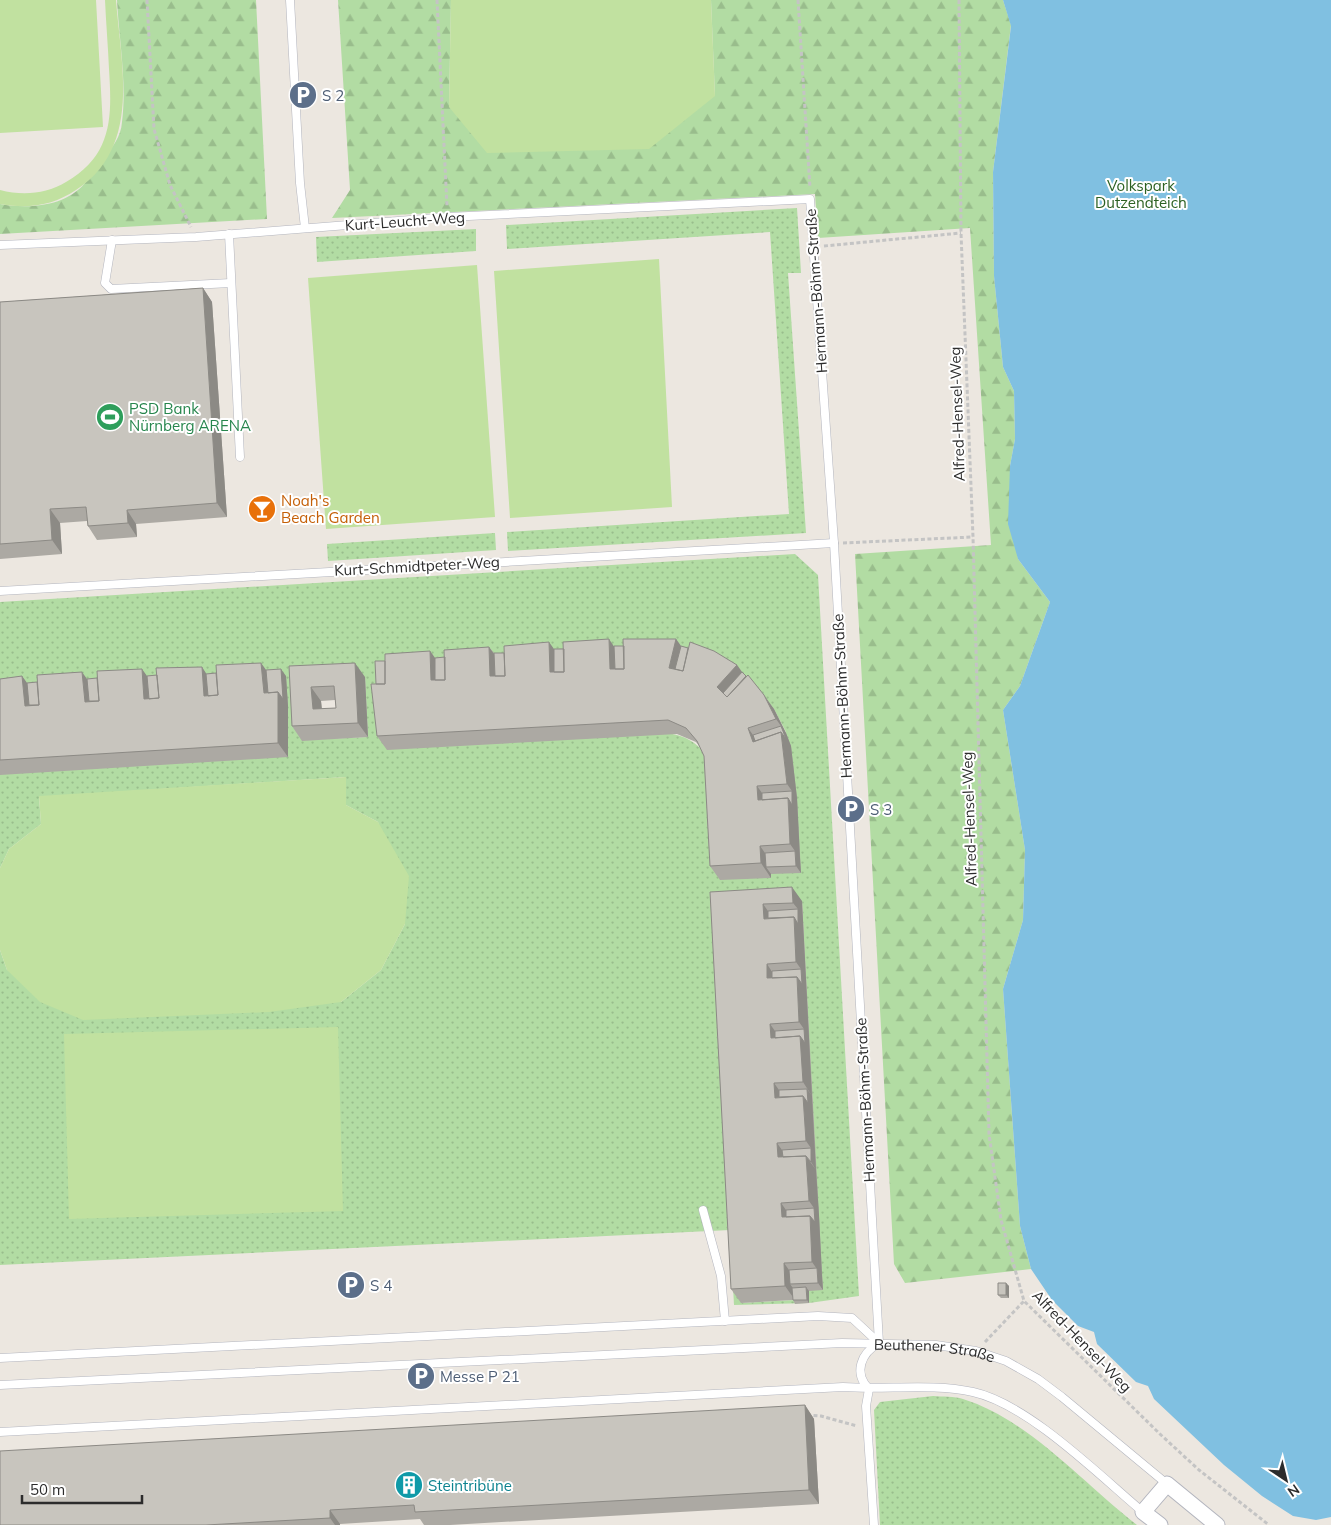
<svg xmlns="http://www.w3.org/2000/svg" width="1331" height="1525" font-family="Mulish,sans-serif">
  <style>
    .grass { fill: url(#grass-dots); fill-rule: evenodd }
    .forest { fill: url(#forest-firs) }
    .pitch { fill: #c1e1a0 }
    .water { fill: #80c0e1 }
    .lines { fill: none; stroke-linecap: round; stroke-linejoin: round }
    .lane-casing { stroke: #b3b5be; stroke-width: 9 }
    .street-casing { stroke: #b3b5be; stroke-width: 17 }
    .path { stroke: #c4c4c4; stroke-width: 3; stroke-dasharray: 4 2.5; stroke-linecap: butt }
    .lane { stroke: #fff; stroke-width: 8 }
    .street { stroke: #fff; stroke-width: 15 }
    .wall { fill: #aca9a3; fill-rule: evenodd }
    .shaded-wall { fill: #8c8a85 }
    .building { fill: #c8c5be; stroke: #8c8a85; fill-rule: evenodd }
    .labels { text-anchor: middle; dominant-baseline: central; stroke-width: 4; stroke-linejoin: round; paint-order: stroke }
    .service-label { font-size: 15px; fill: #4e5e75; stroke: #fff; text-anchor: start }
    .park-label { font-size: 15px; fill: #2c6123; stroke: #fff }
    .street-label { font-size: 15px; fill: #2c2c2c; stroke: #fff }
    .leisure-label { font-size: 15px; fill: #27864d; stroke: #fff; text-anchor: start }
    .food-label { font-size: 15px; fill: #c56008; stroke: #fff; text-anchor: start }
    .culture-label { font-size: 15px; fill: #0d838f; stroke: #fff; text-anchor: start }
  </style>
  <defs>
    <pattern id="grass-dots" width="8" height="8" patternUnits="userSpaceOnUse" patternTransform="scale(1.25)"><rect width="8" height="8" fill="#b2dca3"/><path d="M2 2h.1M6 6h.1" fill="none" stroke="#99bd8c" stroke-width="1.8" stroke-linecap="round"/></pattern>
    <pattern id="forest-firs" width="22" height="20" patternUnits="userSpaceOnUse" patternTransform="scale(1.25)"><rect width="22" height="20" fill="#b2dca3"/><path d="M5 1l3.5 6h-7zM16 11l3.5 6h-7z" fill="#99bd8c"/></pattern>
  </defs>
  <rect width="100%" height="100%" fill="#ece7e0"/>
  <path class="grass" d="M797,208l4,65h-13l18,260 -298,18 -1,-19 282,-18 -19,-282 -263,17 -1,-24z
    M476,229v22l-159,11 -1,-25z
    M495,533l1,17 -168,11 -1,-17z
    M795,554l23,21 41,721 -50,7 -75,2 -4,-75 -730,35v-315l7,20 334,32 40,-32 24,-46 -27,-102 -32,-17v-28l-307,20 2,27 -32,25 -9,19v-266zM365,677l3,60 -66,3 -3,-60zM758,689l16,20 12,23 -16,128 -63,-105c-13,-15 -25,-21 -45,-22zM802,901l14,269 -21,130 -54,3z
    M933,1396c10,1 21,0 30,3 65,20 121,85 174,126h-257l-6,-115 6,-8z"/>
  <path class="forest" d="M117,0h139l11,219 -267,15v-30c28,5 65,3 85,-21 7,-7 13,-16 19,-24 8,-12 17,-22 18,-37 5,-40 -3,-82 -5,-122z
    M338,0h113l-2,107 266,-11 -4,-96h292l8,25 -18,147 1,104 9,91 11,24 1,48 -5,27 8,93 32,43 -30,84 -17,24 22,140 -2,70 -20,69 17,237 11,43 -126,14 -11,-19 -39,-710 136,-9 -21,-317 -152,10 -3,-44 -483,24 18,-28z"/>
  <path class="pitch" d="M0,0h96l7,127 -103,6z
    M105,0h11c5,66 26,147 -40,190 -24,16 -48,19 -76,14v-14c23,6 46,4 66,-8 47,-27 46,-66 43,-113 -1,-23 -3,-46 -4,-69z
    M451,0h260l4,96 -66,53 -162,4 -38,-46z
    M659,259l13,248 -162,11 -16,-247z
    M477,265l18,252 -169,12 -18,-251z
    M346,777v28l32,17 31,54 -4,48 -24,46 -40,32 -72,10 -186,8 -43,-18 -33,-32 -7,-20v-82l9,-19 32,-25 -2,-28z
    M338,1027l5,184 -274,8 -5,-185z"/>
  <path class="water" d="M1003,0h328v1517l-15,3 -23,-4 -31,-20 -38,-31 -70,-66 -6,-13 -12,-4 -39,-38 -3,-12 -16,-6 -26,-26 -21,-31 -11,-43 -17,-237 20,-69 2,-70 -22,-140 17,-24 30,-84 -32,-43 -10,-35 2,-58 5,-27 -1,-48 -11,-24 -9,-91 -1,-104 18,-146z"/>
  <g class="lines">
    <defs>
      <g id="lane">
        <path d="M290,0l10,183 5,45"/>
        <path d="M229,234l11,223"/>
        <path d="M112,240l-7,43 6,6 120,-6"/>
        <path d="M0,245l196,-8 252,-20 362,-18 24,344 45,800"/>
        <path d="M0,591l834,-48"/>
        <path d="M703,1210l18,66 4,45"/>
        <path d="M0,1358l818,-42 34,2 27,25"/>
        <path id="s1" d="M0,1385l842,-42 94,2 40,6 30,10 32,18 24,18 105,87"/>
        <path d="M869,1389l-3,17 8,119"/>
        <path d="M869,1389c-16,-16 -8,-36 10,-46"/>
        <path d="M0,1432l843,-45c42,3 90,-4 130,5 55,12 126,83 170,120"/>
      </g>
      <path id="street" d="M1160,1525l-17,-13 24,-28 50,41"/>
    </defs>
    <use href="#lane" class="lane-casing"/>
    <use href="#street" class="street-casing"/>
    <path class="path" d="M147,0l7,129 16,56 21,42
      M437,0l10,207
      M798,0l12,188
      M959,0l2,233 12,304 16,597 12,86 23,81 137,134 38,35 70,55
      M824,246l137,-13
      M843,543l130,-6
      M985,1342l39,-41
      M807,1415l14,1 36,10"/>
    <use href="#lane" class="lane"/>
    <use href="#street" class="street"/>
  </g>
  <path class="wall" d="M203,288l9,14 15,215 -91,7 1,13 -40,3 -9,-14 -1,-5 -27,2 2,31 -62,5v-257z
    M676,639l5,7 56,19 5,7 32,37 12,24 5,13 6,52 4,75 -30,1v4l-51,2 -10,-14 -6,-110 -4,-9 -4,-5 -19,-8 -290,16 -10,-14 -1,-52 9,-23 45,-10 5,7 10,-1 44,-10 5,6h10l50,-4 70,-3z
    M261,663l5,7 20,6 2,30v51l-288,18v-96l22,-3 5,7 120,-7 10,-1 45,-8 4,7 10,-1z
    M289,666l76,11 3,60 -66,4 -10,-15zM335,700l1,8 -14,1 -1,-8z
    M710,892l92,9 21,389 -14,1v12l-14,1 -2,-4 -52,3 -10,-14z
    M1006,1283l3,3v12h-8l-3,-3z
    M805,1405l9,14 5,85 -369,21h-26l-4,-6 -80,5v1h-340z"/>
  <path class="shaded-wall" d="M203,288l9,14 15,215 -10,-14z
    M50,509l10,14 2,31 -10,-14z
    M127,510l9,14 1,13 -9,-14z
    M609,639l10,15 1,22 -10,-7z
    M676,639l10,14 -6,23 -11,-8z
    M549,642l10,14v23l-9,-7z
    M489,647l10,14 1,22 -10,-7z
    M430,651l10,14v22l-9,-7z
    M261,663l10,14 2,23 -9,-7z
    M355,663l10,14 3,60 -10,-14z
    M737,665l10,14 -19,21 -11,-13z
    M202,667l9,14 2,22 -9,-7z
    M142,669l10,14 1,23 -9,-7z
    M281,669l5,7 2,30v51l-10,-14v-51z
    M82,672l10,14 2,22 -9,-6z
    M22,676l10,14 2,22 -9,-6z
    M311,687l10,14 2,22 -10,-14z
    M764,695l10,14 12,24 5,13 6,52 -10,-14 -6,-52v-6l-5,-7z
    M748,728l10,14h-5z
    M757,786l10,14h-9z
    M792,791l5,7 3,60 -10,-14 -2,-46z
    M760,846l10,14 -4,7 5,7v4l-10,-15z
    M795,851l5,7 1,15 -5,-7z
    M792,887l10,14 10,195 -9,-14 -3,-46 4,-7 -5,-7 -2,-45 4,-8 -5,-7 -2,-45 4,-8 -5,-6z
    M763,904l10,14 -9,1z
    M767,964l9,14h-9z
    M770,1024l10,14h-9z
    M774,1083l10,14 -9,1z
    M807,1089l5,7 4,74 -5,-8v-14l-5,-7 -3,-45z
    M777,1143l10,14h-9z
    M806,1156l10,14 3,45 -10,-14z
    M781,1203l10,14h-9z
    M814,1208l5,7 3,61 -10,-14 -2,-46z
    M784,1263l10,14 -4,7 5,7v9l-10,-14z
    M817,1268l5,8 1,14 -5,-7z
    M1006,1283l3,3v12l-3,-3z
    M806,1287l3,4v12l-2,-3z
    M805,1405l9,14 5,85 -10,-14z
    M330,1510l10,14v1h-5l-5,-7z"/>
  <path class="building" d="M203,288l14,215 -90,7 1,13 -40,3 -2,-19 -36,2 2,31 -52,4v-242z
    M609,639l1,30h14l-1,-30h53l-7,29 14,3 7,-29 24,9 23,14 -20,22 10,10 21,-22 16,20 12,24 -28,9 5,14 28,-10 6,52 -30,2 1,14 30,-2 2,46 -30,2 1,17 -51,3 -6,-110 -7,-15 -11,-13 -18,-8 -291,16 -6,-52h14v-30l45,-3 1,29h14l-1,-30 45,-3 1,29h15l-1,-30 45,-4 1,30h14l-1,-30z
    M614,646h10v23h-9z
    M681,646l7,2 -5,23 -8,-2z
    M554,649h10v23h-10z
    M494,653h10l1,23h-10z
    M445,657v23h-10v-22z
    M375,661h10v23h-9z
    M261,663l3,30 14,-1v51l-278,17v-81l22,-3 3,30 14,-1 -2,-30 45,-3 3,30 14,-1 -2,-30 45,-2 2,30 15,-1 -3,-30 46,-1 2,29 14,-1 -2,-30z
    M355,663l3,60 -66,3 -3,-60zM334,686l2,22 -23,1 -2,-22z
    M281,669l2,30 -5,-7 -10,1 -2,-23z
    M742,672l4,4 -19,21 -4,-4z
    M216,673l2,22 -10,1 -2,-22z
    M157,675l2,23 -10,1 -2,-23z
    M97,678l2,23h-10l-2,-22z
    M37,682l2,23h-10l-2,-22z
    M781,726l5,13 -5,-7 -26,9 -2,-6z
    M792,791v14l-4,-7 -26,2v-7z
    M795,851l1,15 -30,1 -1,-14z
    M792,887l1,16 -30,1 1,15 30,-2 2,45 -29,2v14l30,-1 2,45 -29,2 1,14 29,-2 3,46 -29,1 1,15 28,-2 3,45 -29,2 1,14 28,-1 3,45 -28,2 1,14 28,-1 2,46 -28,1 1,23 -54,3 -21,-397z
    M798,909v15l-4,-7 -26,1v-7z
    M801,969l1,15 -5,-7 -25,1v-7z
    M804,1029l1,14 -5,-7 -25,2v-7z
    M807,1089l1,14 -5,-7 -24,1v-7z
    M811,1148v14l-5,-6 -23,1 -1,-7z
    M814,1208l1,14 -5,-6 -24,1v-7z
    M817,1268l1,15 -28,1 -1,-14z
    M998,1283h8v12h-8z
    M806,1287l1,13h-14l-1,-12z
    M805,1405l4,85 -394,22 -1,-7 -84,5v8l-124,7h-206v-74z"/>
  <defs>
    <symbol id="parking-disc" viewBox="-11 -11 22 22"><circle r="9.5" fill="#5c6f8a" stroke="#fff"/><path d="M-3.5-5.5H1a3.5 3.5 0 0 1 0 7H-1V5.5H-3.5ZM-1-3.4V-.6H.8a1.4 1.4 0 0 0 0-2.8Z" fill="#fff"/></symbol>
    <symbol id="stadium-disc" viewBox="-11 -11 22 22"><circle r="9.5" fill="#2e9e5b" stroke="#fff"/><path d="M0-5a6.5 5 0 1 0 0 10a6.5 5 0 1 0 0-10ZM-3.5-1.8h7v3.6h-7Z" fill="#fff"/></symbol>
    <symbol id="bar-disc" viewBox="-11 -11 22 22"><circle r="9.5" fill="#e8710a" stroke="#fff"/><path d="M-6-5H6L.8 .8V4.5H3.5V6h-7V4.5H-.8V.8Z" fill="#fff"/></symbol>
    <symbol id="building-disc" viewBox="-11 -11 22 22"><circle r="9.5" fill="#0f9aa8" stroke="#fff"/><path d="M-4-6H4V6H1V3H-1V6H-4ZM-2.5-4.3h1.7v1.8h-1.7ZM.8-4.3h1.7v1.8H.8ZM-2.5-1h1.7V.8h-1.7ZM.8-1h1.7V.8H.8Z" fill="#fff"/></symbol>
  </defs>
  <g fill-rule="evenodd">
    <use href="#parking-disc" x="287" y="79" width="32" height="32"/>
    <use href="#stadium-disc" x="94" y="401" width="32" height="32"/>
    <use href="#bar-disc" x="246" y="493" width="32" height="32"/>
    <use href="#parking-disc" x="835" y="793" width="32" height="32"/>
    <use href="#parking-disc" x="335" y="1269" width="32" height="32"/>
    <use href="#parking-disc" x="405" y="1360" width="32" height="32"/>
    <use href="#building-disc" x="393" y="1469" width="32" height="32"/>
  </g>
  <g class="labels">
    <g class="service-label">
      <text x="322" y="95">S 2</text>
      <text x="870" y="809">S 3</text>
      <text x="370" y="1285">S 4</text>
      <text x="440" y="1376">Messe P 21</text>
    </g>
    <g class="park-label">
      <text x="1141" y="185">Volkspark<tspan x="1141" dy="17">Dutzendteich</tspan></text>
    </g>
    <g class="street-label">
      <text transform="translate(405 221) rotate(-4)">Kurt-Leucht-Weg</text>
      <text transform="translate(816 291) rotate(-94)">Hermann-Böhm-Straße</text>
      <text transform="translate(957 414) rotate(-92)">Alfred-Hensel-Weg</text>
      <text transform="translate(417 566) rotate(-3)">Kurt-Schmidtpeter-Weg</text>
      <text transform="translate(842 696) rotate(-93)">Hermann-Böhm-Straße</text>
      <text transform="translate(969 819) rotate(-92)">Alfred-Hensel-Weg</text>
      <text transform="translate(865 1100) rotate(-93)">Hermann-Böhm-Straße</text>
      <text transform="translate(1082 1341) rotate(46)">Alfred-Hensel-Weg</text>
      <text stroke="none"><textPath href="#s1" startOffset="936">Beuthener Straße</textPath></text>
    </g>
    <g class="leisure-label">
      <text x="129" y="408">PSD Bank<tspan x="129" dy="17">Nürnberg ARENA</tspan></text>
    </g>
    <g class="food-label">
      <text x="281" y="500">Noah's<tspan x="281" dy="17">Beach Garden</tspan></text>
    </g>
    <g class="culture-label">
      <text x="428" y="1485">Steintribüne</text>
    </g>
  </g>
  <g transform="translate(1286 1480) rotate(145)" stroke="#ffffff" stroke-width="4" paint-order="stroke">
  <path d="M0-4L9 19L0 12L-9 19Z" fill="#2c2c2c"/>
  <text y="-8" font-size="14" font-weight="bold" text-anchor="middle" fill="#2c2c2c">N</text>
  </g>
  <path d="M22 1495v8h120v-8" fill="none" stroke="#2c2c2c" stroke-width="2.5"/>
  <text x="30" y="1495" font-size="15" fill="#2c2c2c" stroke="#ffffff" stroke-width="4" paint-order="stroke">50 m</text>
</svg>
